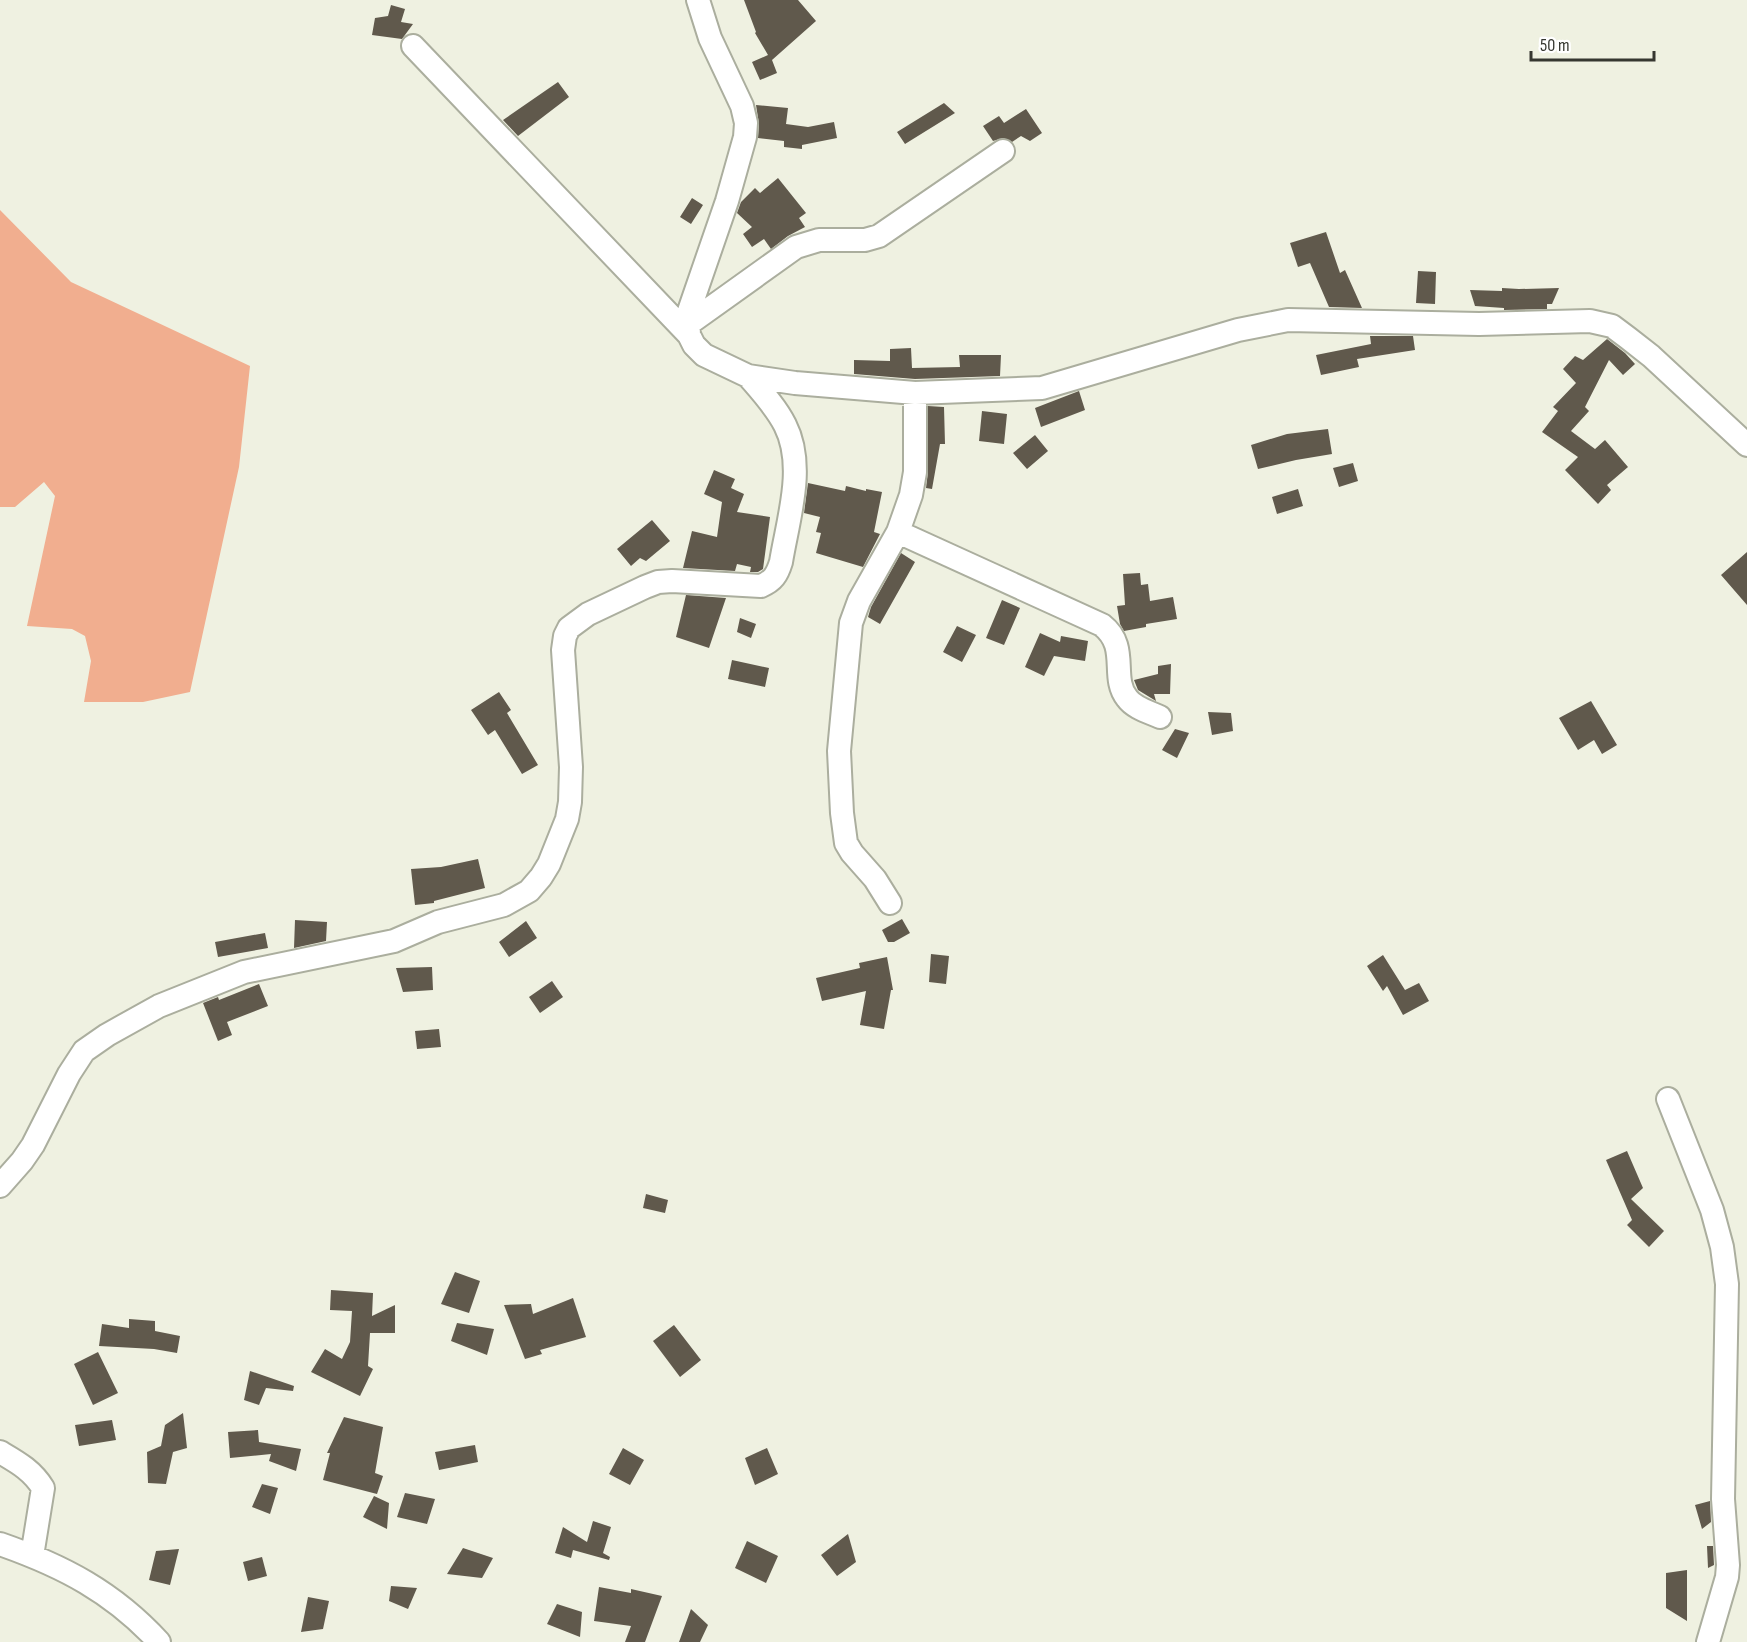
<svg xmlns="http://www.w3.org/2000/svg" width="1747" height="1642" font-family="'Sofia Sans Condensed',sans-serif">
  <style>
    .green { fill: #f1ae8f }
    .building { fill: #60594c }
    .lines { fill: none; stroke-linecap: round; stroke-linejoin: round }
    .minor-casing { stroke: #abae9e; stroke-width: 26 }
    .minor { stroke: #fff; stroke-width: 22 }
  </style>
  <rect width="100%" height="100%" fill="#eff1e1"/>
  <path class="green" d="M0,210l71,72 179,84 -11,101 -49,225 -47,10h-59l7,-41 -6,-25 -13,-7 -45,-3 28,-130 -11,-14 -29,25h-15z"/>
  <path class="building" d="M744,0h54l18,21 -44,39 5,13 -17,7 -8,-18 16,-7 -13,-22 1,-1z
    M391,5l14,4 -4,13 12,2 -11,15 -30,-4 3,-17 13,-2z
    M558,82l11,15 -51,39 -15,-16z
    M944,103l11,10 -50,31 -8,-12z
    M756,105l32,3 -2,16 22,3 26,-5 3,16 -35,7v4l-18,-2v-6l-26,-3 1,-14z
    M1026,109l16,24 -12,8 -9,-5 -9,6 -9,-4 -10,3 -10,-15 16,-10 5,7z
    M778,178l28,35 -7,5 6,9 -17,9 -17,13 -7,-10 -12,8 -9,-13 9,-7 -15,-14 4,-11 14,-14 5,5z
    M692,198l11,7 -12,19 -11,-7z
    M1326,232l14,41 5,-3 17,38 -33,-1 -19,-44 -12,4 -8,-24z
    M1418,271l18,1 -1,32 -19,-1z
    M1502,288l17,1 40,-1 -7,16h-5v5l-43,1v-2l-29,-2 -5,-16 32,1z
    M1370,336h43l2,14 -58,9 2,8 -38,8 -5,-20 55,-11z
    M1607,339l18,14 10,11 -12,11 -14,-15 -24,47 4,4 -18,20 24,18 10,-9 23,27 -21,18 4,5 -13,14 -33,-34 13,-13 -36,-25 16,-21 -5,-4 23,-24 -13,-14 12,-13 8,4z
    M911,348l1,20 48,-1 -1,-12h42l-1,21 -85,3 -61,-5v-14l36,1v-12z
    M1079,391l6,19 -44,17 -6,-19z
    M928,406l16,1 1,37h-5l-8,45 -6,-1 2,-16z
    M982,411l25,3 -3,30 -25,-3z
    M1328,429l4,25 -36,6 -38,9 -7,-24 36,-11z
    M1035,435l13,16 -21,18 -14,-16z
    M1353,463l5,18 -19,6 -6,-19z
    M714,470l21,9 -4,9 13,6 -7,18 33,5 -7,52 -5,3h-8l1,-5 -14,-3 -2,7 -52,-3 9,-37 25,6 5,-35 -18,-8z
    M808,483l37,8 1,-5 20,5v-2l16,3 -8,40 6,2 -17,33 -47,-14 5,-20 -5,-1 4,-15 -16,-4z
    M1298,489l5,17 -26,8 -5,-17z
    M652,520l18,21 -24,20 -6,-3 -9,8 -14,-17z
    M1747,552v53l-26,-30z
    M901,553l14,9 -35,62 -12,-7 3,-10z
    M1140,573l1,12 7,-1 2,17 23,-4 4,22 -31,5v3l-22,4 -4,-7 -3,-18 8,-1 -2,-31z
    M686,595l40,3 -17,50 -33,-11z
    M1002,600l18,8 -16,37 -18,-7z
    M740,618l16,6 -5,14 -14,-6z
    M957,626l19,9 -14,27 -19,-10z
    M1040,633l20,9 1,-6 27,5 -3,20 -31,-5 -10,20 -19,-9z
    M732,660l37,8 -4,19 -37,-8z
    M1171,664l-1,30h-16l2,7 -18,-11 -4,-10 24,-6v-8z
    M499,692l12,18 -4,3 31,52 -16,9 -27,-44 -7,5 -17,-25z
    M1591,701l26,44 -15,9 -8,-14 -16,10 -19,-32z
    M1208,712l23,1 2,18 -21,4z
    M1175,729l14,4 -12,25 -15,-8z
    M478,859l7,29 -51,13v2l-19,2 -4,-36 30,-2z
    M902,919l8,14 -16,9h-6l-6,-12z
    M295,920l32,2 -1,19 -32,7z
    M526,921l11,17 -28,19 -10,-15z
    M265,933l3,15 -50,9 -3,-15z
    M931,954l18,2 -3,28 -17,-2z
    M1383,955l22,35 14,-7 10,18 -26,14 -16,-29 -4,5 -16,-25z
    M887,957l6,33h-2l-7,39 -24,-4 6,-34 -44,10 -6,-23 44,-10 -1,-5z
    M432,967l1,23 -30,2 -7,-24z
    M552,981l11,16 -23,16 -11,-16z
    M259,984l9,22 -41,16 5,13 -14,6 -15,-38 15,-6 1,3z
    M439,1029l2,18 -24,2 -2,-18z
    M1627,1151l16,37 -12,11 33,32 -15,16 -22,-22 5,-5 -26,-60z
    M646,1194l22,6 -3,13 -22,-5z
    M455,1272l25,9 -11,32 -28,-9z
    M331,1290l42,3 -1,23 23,-11v28h-25l-2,33 5,3 -13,27 -49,-24 14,-23 17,10 8,-17 2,-31 -22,-1z
    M573,1298l13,39 -46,13 2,4 -17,5 -21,-54 27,-1 2,10z
    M129,1319l26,2v10l25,5 -3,17 -23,-4 -55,-3 3,-22 27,4z
    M457,1323l37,6 -7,26 -36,-14z
    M674,1325l27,35 -21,17 -27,-36z
    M98,1352l20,41 -25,12 -19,-41z
    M250,1371l44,15 -1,5 -27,-3 -7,17 -15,-5z
    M183,1413l4,35 -14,4 -7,32 -18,-1 -1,-31 14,-6 4,-21z
    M344,1417l39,10 -8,46 8,3 -6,18 -54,-14 7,-27h-3z
    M112,1420l4,20 -37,6 -4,-21z
    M258,1430l1,12 42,7 -5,22 -27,-10 2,-7 -41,4 -2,-26z
    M475,1445l3,17 -39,8 -4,-18z
    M623,1448l21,12 -14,25 -21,-11z
    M767,1448l11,26 -23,11 -10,-27z
    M262,1484l16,4 -8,26 -18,-7z
    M405,1493l30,6 -8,25 -30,-7z
    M374,1496l15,7 -2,26 -24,-12z
    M1710,1501l1,21 -9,7 -7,-24z
    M593,1521l18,6 -8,26 7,4 -1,3 -36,-10 -2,8 -16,-5 8,-26 24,15z
    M848,1534l8,28 -19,14 -16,-21z
    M747,1541l31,15 -12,27 -31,-15z
    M1707,1546h6l1,19 -6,3z
    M463,1548l30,10 -11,20 -35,-4z
    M179,1549l-9,36 -21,-5 7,-29z
    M262,1557l5,19 -19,5 -5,-19z
    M1687,1570v51l-21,-13v-35z
    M391,1586l26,2 -9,21 -19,-8z
    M599,1587l32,6v-4l31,7 -17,46h-20l6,-16 -37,-5z
    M308,1597l21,4 -6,28 -22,3z
    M557,1604l25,8 -2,25 -33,-13z
    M691,1609l17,16 -8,17h-21z"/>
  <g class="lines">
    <defs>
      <path id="minor" d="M698,0l12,38 32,68 4,17 -1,14 -18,64 -39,113 1,21 5,10 10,10 44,21 47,7 120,10 127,-5 196,-58 50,-10 191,4 111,-3 22,5 16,12 23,18 96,89
        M413,46l276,289
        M687,325l109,-78 23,-7h46l14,-4 124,-85
        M898,532l204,93c28,22 8,52 25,73 7,10 22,14 33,19
        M890,903l-15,-24 -23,-26 -6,-10 -4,-30 -3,-62 12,-128 8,-22 39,-69 13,-37 4,-23v-79
        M1668,1099l44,111 10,37 5,37 -4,215 5,66 -1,12 -19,65
        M0,1186l22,-25 11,-16 36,-71 15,-23 23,-16 52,-29 85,-34 150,-31 44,-19 66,-17 25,-14 12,-14 8,-13 18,-45 3,-17 1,-35 -8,-117 2,-14 4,-8 19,-14 57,-27 13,-5 14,-1 89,5c12,-5 16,-11 20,-24 7,-43 25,-96 4,-137 -9,-18 -24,-34 -37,-49
        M0,1452c17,10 32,18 43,36l-11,68
        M0,1544c63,22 113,48 159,98"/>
    </defs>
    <use href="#minor" class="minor-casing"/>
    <use href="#minor" class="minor"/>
  </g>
  <path d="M1531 51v9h123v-9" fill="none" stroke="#363730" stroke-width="3"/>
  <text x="1540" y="51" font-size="18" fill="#363730" stroke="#ffffff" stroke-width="4.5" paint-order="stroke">50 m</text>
</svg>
